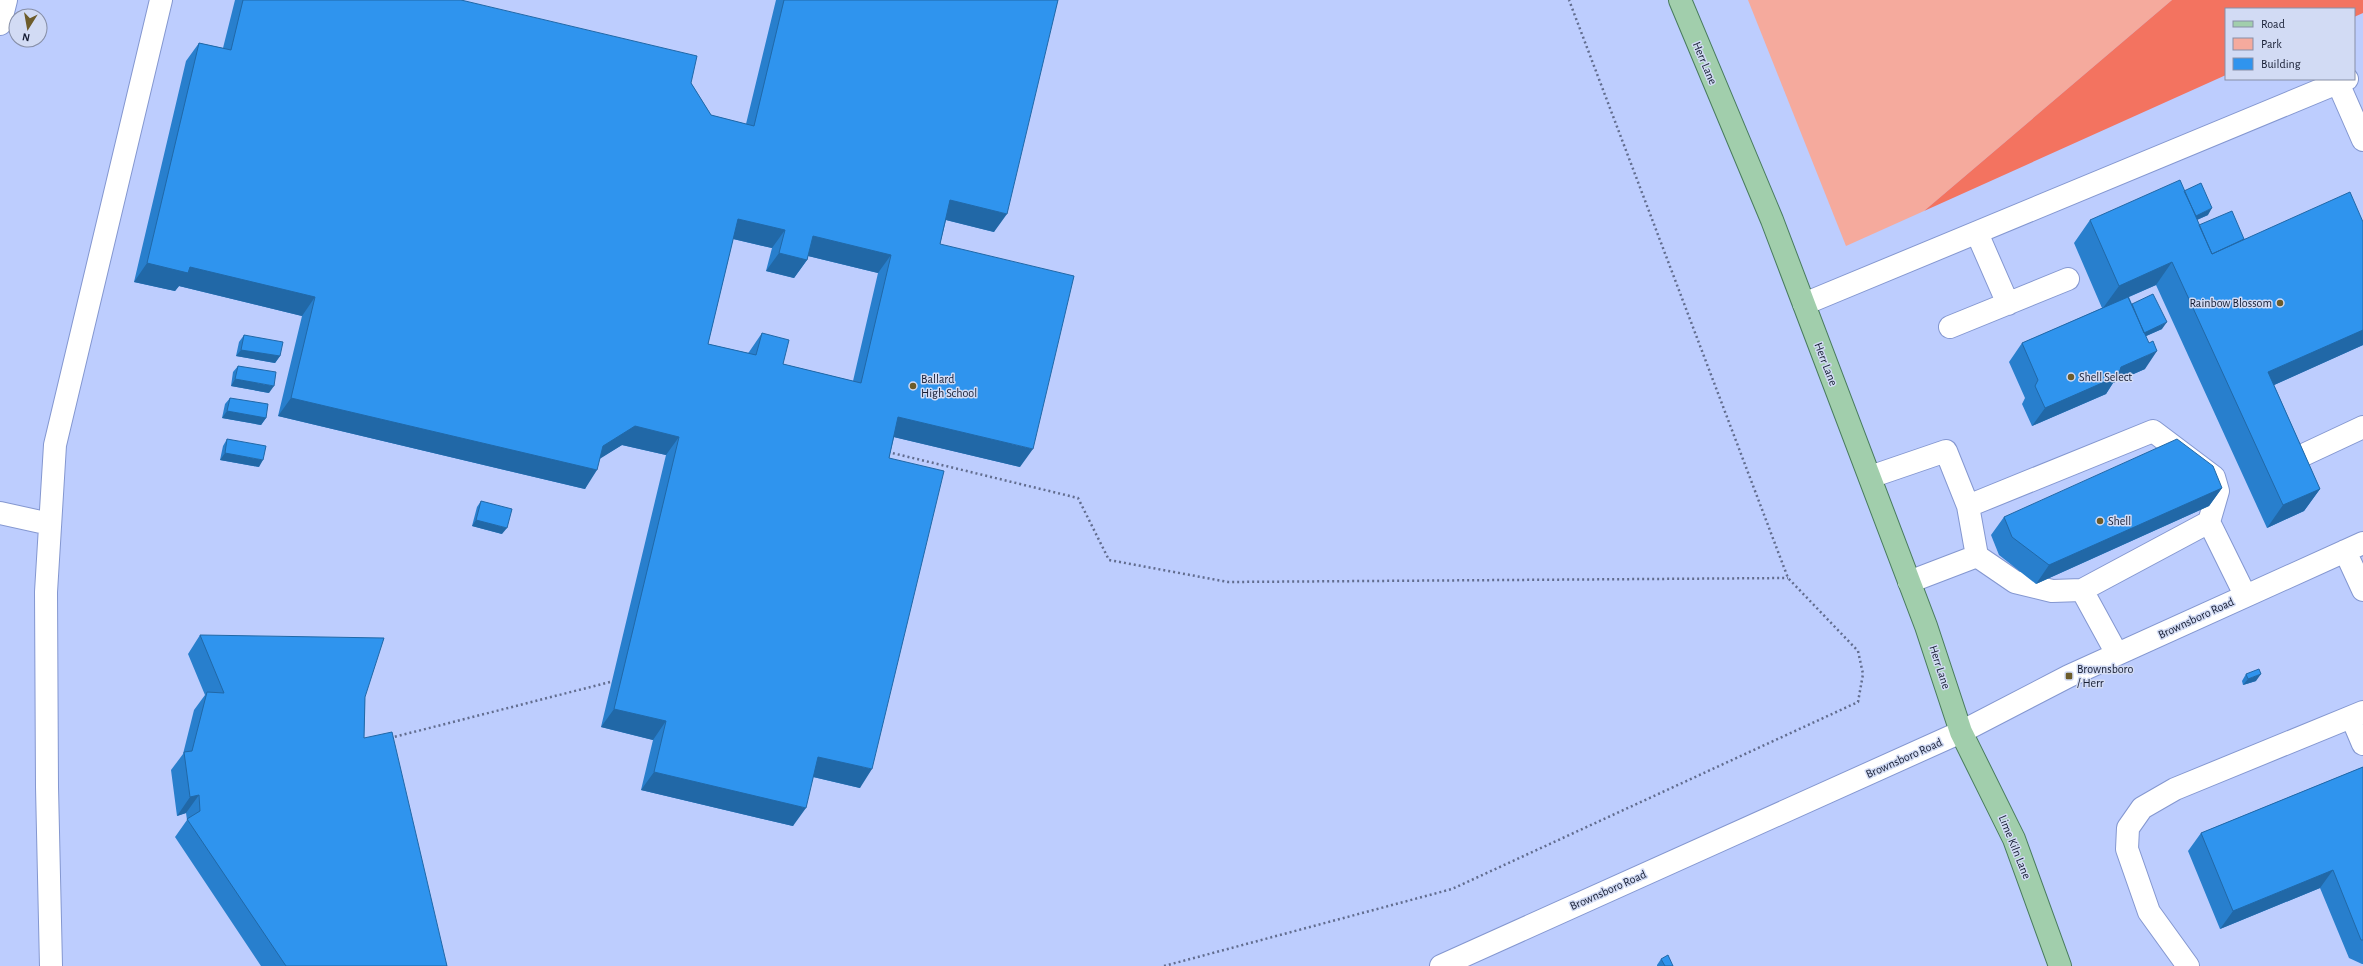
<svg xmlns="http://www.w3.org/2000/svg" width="2363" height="966" font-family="'Alegreya Sans',sans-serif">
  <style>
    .green { fill: #f5aa9d }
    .forest { fill: #f37360 }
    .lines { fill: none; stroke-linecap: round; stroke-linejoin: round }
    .minor-casing { stroke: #8497d0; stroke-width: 24 }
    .major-casing { stroke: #487b5d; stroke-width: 24 }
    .path { stroke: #626d8f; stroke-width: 2.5; stroke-dasharray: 2 3; stroke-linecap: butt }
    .minor { stroke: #fff; stroke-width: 22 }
    .major { stroke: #a1ceac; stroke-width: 22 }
    .wall { fill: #287fcd; fill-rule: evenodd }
    .shaded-wall { fill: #2168a7 }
    .building { fill: #2f94ee; stroke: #2168a7; fill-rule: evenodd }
    .poi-dot { fill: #6d5c2a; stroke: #d2dbf4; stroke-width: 1.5 }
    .labels { text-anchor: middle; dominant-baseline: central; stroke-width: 3; stroke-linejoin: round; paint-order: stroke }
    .street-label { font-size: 12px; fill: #161d33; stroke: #d2dbf4 }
    .poi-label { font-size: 12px; fill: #161d33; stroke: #d2dbf4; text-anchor: start }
  </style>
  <rect width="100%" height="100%" fill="#bdcdfe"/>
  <path class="green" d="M1748,0h424l-248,211 -78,35z"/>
  <path class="forest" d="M2172,0h191v13l-9,4v-8h-128v66l-302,136z"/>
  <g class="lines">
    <defs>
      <path id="minor" d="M0,24l6,-24
        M2338,83l25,57
        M1977,233l31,71
        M1804,304l543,-225
        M1950,327l118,-48
        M2299,457l64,-30
        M1870,477l76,-26 22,55 9,50 -68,26
        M1968,506l185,-75 61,46 4,14 -9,31
        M0,513l50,11
        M2345,551l18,39
        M1977,556l38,26 37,9 30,-1
        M2117,654l-35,-64 127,-68 36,73
        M2352,718l11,26
        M51,966l-4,-179 -1,-195 9,-147 106,-445
        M1441,966l520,-234 108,-56 294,-133
        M2188,966l-39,-54 -22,-63 1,-21 14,-20 33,-19 188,-77"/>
      <path id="major" d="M1680,0l92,220 154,406 35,106 53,107 46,127"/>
    </defs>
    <use href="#minor" class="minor-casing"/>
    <use href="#major" class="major-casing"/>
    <path class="path" d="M888,452l190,46 31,62 119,22 560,-4
      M390,738l224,-57
      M1164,966l288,-77 406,-187 5,-28 -5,-23 -70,-73 -219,-578"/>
    <use href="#minor" class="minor"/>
    <use href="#major" class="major"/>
  </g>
  <path class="wall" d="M235,0h226l230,83 20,32 35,9 30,-124h282l-64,232 -48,-12 -6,24 80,223 -126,-30 -5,21 -29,330 -47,-11 -20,49 -152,-36 12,-50 -52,-13 65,-272 -44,-10 -22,13 -15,31 -307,-73 24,-100 -123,-30 -4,5 -41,-9 52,-221 13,-18 24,5zM733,239l39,9 -6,23 28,7 13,-18 1,-4 70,17 -25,108 -70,-17 -21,-31 -13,19 -1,1 -40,-9z
    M2184,191l24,24 -11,5 2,5 45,14 119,-17v123l-89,40 46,104 -16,22 -37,17 -111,-243 -27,12 3,7 30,25 -16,7 -1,33 -32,14 -7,11 -74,32 -10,-22 3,-6 -16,-36 13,-19 80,-35 -28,-65 16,-23z
    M244,335l36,21 -5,7 -39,-7 3,-14z
    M238,366l31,27 -38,-7 2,-14z
    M230,398l36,20 -5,7 -39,-7 3,-14z
    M227,439l32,28 -39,-7 3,-14z
    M2222,488l-13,18 -173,78 -37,-29 -8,-20 13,-18z
    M481,501l21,33 -30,-8 5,-19z
    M200,635l165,62 -1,41 83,228h-186l-86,-129 12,-17 -1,-7 -9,3 -6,-46 12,-16 11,-44 11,-15 -17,-41z
    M2246,674l10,7 -13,4 -1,-4z
    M2363,767v197h-1l-13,-6 -29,-70 -100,41 -32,-78 13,-18z
    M1661,959l12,7h-16v-1z"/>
  <path class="shaded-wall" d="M950,200l57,14 -13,18 -56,-14z
    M2212,208l-4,7 -23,10 5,-6z
    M738,219l47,11 -13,18 -47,-11z
    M813,236l78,19 -13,18 -78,-19z
    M779,253l28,7 -13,18 -28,-7z
    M2172,262l-16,23 -53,23 16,-22z
    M147,263l43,4 125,30 -13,19 -123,-30 -4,5 -41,-9z
    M2167,322l-5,7 -27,12 5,-6z
    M2363,330v15l-111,50 16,-23z
    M241,350l39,6 -5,7 -39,-7z
    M2157,351l-12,18 -32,14 -7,11 -74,32 13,-18 76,-41z
    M235,379l39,7 -5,7 -38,-7z
    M291,398l306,72 -12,19 -307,-73z
    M227,411l39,7 -5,7 -39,-7z
    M898,417l135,32 -13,18 -135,-32z
    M635,426l44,11 -13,18 -44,-10 -32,20 13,-19z
    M225,453l38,7 -4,7 -39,-7z
    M2222,488l-13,18 -173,78 13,-19z
    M2320,489l-16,22 -37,17 16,-23z
    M476,520l31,8 -5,6 -30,-8z
    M2261,674l-5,7 -13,4 5,-6z
    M614,709l52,12 -13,19 -52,-13z
    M818,757l54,12 -12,19 -55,-13z
    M654,772l152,36 -13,18 -152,-36z
    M199,795l-13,18 -9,3 13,-19z
    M2333,870l-13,18 -100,41 13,-18z"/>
  <path class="building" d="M243,0h218l236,56 -6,27 20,32 43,11 30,-126h274l-51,214 -57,-14 -10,44 134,32 -41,173 -135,-32 -9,41 55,13 -72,298 -54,-12 -12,51 -152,-36 12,-51 -52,-12 65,-272 -44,-11 -32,20 -6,24 -306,-72 24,-101 -125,-30 -2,6 -41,-10 52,-220 32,7zM738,219l47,11 -6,23 28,7 6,-24 78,19 -30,128 -78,-19 6,-24 -27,-7 -6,22 -48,-11z
    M2180,180l32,74 138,-62 13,30v108l-95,42 52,117 -37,16 -111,-243 -53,24 -29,-66z
    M2201,183l11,25 -16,8 -12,-25z
    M2232,211l12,28 -32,15 -13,-29z
    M2153,294l14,28 -23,11 -12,-29z
    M2128,297l21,46 4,-2 4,10 -36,16 -3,9 -73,32 -10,-22 3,-6 -16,-37z
    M244,335l39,7 -3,14 -39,-6z
    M238,366l38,6 -2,14 -39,-7z
    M230,398l38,6 -2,14 -39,-7z
    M227,439l39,7 -3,14 -38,-7z
    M2177,439l36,27 9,22 -173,77 -37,-28 -8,-20z
    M481,501l31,8 -5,19 -31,-8z
    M200,635l184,3 -19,59 -1,41 28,-6 55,234h-161l-99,-147 13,-8 -1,-16 -9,2 -6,-45 8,-1 15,-59 17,1z
    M2259,669l2,5 -13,5 -2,-5z
    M2363,767v173h-2l-28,-70 -100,41 -32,-78z
    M1668,955l5,11h-8l-4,-7z"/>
  <g class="poi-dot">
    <circle cx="2280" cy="303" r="4"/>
    <circle cx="2071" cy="377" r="4"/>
    <circle cx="913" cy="386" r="4"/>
    <circle cx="2100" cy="521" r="4"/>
    <rect x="2065" y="672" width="8" height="8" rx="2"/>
  </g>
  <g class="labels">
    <g class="street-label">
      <text transform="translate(1705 63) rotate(67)">Herr Lane</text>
      <text transform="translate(1826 364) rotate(69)">Herr Lane</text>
      <text transform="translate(2196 618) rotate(-25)">Brownsboro Road</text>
      <text transform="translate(1940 667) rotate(72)">Herr Lane</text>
      <text transform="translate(1904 758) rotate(-24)">Brownsboro Road</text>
      <text transform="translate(2015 847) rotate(68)">Lime Kiln Lane</text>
      <text transform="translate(1608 890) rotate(-24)">Brownsboro Road</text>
    </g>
    <g class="poi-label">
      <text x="2272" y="303" text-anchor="end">Rainbow Blossom</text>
      <text x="2079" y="377">Shell Select</text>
      <text x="921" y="379">Ballard<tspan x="921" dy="14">High School</tspan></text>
      <text x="2108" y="521">Shell</text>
      <text x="2077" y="669">Brownsboro<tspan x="2077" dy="14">/ Herr</tspan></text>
    </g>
  </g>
  <rect x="2225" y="8" width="130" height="72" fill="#d2dbf4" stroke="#878fa7"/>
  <rect x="2233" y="21" width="20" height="6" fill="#a1ceac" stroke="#878fa7"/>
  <text x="2261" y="28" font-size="12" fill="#161d33">Road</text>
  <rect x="2233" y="38" width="20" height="12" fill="#f5aa9d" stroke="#878fa7"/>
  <text x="2261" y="48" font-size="12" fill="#161d33">Park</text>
  <rect x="2233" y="58" width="20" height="12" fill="#2f94ee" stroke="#878fa7"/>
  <text x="2261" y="68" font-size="12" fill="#161d33">Building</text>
  <g transform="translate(28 28) rotate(191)"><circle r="19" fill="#d2dbf4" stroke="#878fa7"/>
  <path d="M0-3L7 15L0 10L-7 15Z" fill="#6d5c2a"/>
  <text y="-6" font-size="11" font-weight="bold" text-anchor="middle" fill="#161d33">N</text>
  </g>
</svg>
